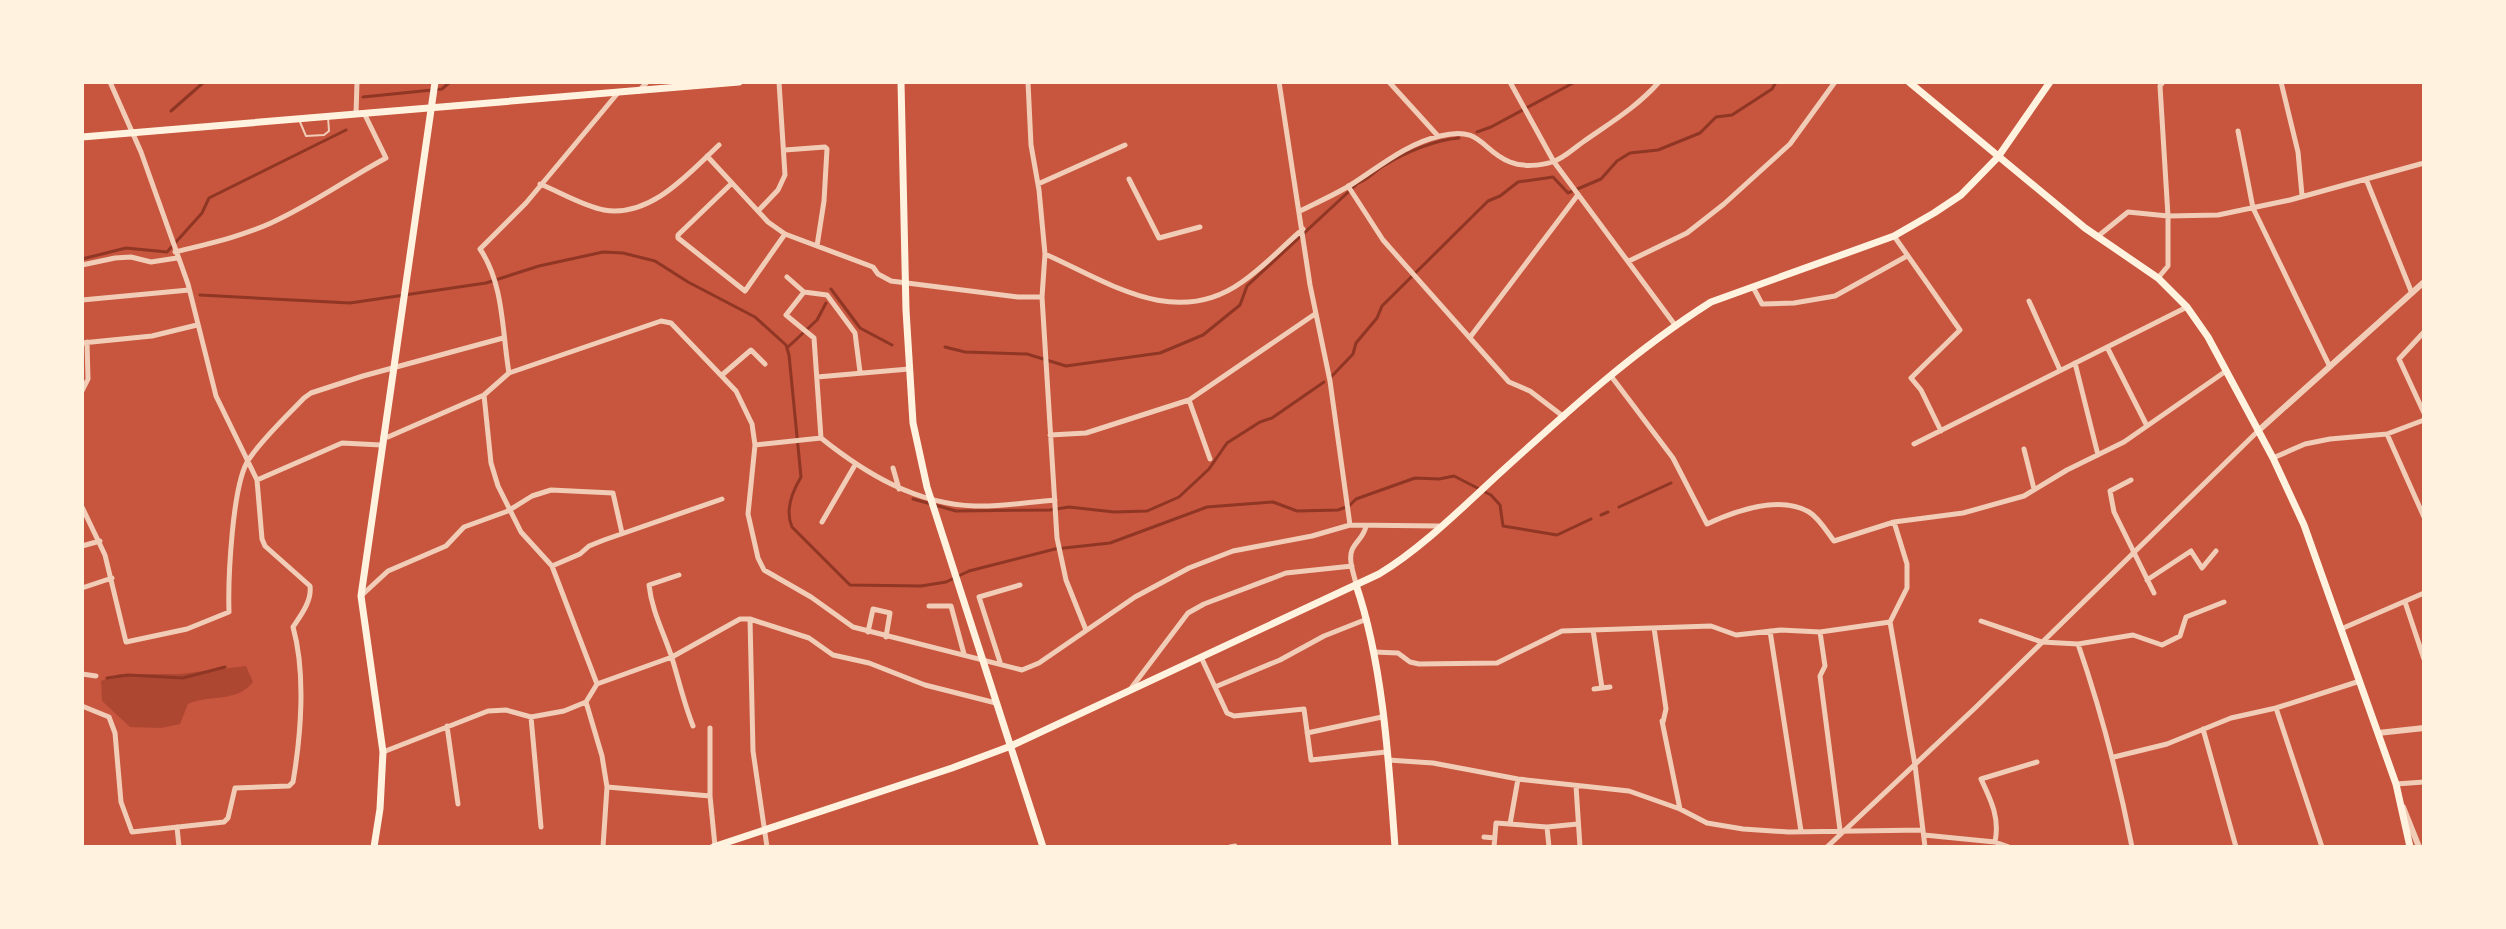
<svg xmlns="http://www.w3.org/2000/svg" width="2506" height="929" font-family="'Noto Sans',sans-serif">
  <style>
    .green { fill: #ae4732 }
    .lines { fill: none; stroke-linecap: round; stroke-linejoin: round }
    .stream { stroke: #8f3625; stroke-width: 3 }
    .service { stroke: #f1ccb7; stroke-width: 2 }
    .minor { stroke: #f1ccb7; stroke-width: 5 }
    .tertiary { stroke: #f1ccb7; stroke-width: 6 }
    .secondary { stroke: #fff3e0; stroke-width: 7 }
    .primary { stroke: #fff3e0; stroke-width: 7 }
  </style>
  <rect width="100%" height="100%" fill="#c8553d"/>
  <path class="green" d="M246,666l7,16c-16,21 -43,12 -65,22l-8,20 -19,4 -31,-1 -28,-26 -1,-20 18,-7h61z"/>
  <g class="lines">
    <path class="stream" d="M363,97l79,-8 8,-7
      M171,111l33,-29
      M1477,132l14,-5 84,-45
      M82,259l44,-11 41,4 35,-39 7,-15 137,-68
      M831,289l29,39 32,17
      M200,295l150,8 136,-20 53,-17 64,-14 20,1 32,8 33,21 67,35 31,28 3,10 12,122c-9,15 -16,34 -9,50l58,58 71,1 25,-4 23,-11 86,-22 55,-6 97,-36 66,-5 24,9 41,-1 11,-4 7,-7 59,-21 24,1 15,-3 37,19 9,10 3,21 54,9 34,-16
      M945,347l20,5 62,2 39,12 94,-13 43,-18 37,-30 7,-19 111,-103c12,-4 17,-13 27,-18 21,-13 50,-25 74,-27
      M787,348l30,-28 9,-17
      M1332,376l21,-22 3,-11 21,-25 5,-12 106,-105 12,-5 18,-14 35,-5 15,16 33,-14 16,-18 13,-8 28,-3 42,-17 16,-16 16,-2 40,-26 4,-7
      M913,499l43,12 94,-1 19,-3 45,5 33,-1 32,-14 30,-28 18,-26 33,-21 12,-4 52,-36
      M1619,507l52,-24
      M1601,515l7,-3
      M107,678l21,-3 55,3 42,-11"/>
    <path class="service" d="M300,122l6,14 18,-1 5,-4 -1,-14"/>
    <path class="minor" d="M1028,82l3,63 8,45 6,64 -3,43 15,241 9,42 20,50
      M1279,82l31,203 20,96 20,144
      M1389,82l49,54
      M1510,82l44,80 121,163
      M2281,82l17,70 4,43
      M639,91l8,-9
      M356,114l1,-32
      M2238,131l15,77 76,157
      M785,150l40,-3 2,2 -3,52 -7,45
      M707,156l61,66 17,12 88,33 5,7 13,7 127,16h24
      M1129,179l30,59 41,-11
      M2366,179l45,112
      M732,183l-54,52v3l67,53 40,-57
      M540,184c20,8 43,22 64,26 47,8 85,-37 115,-65
      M1038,184l87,-39
      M1348,186l35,54 126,142 21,9 34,26
      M758,211l20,-21 7,-15 -6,-93
      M1300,211c16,-8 34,-16 49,-25 29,-18 56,-42 91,-50 42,-11 41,15 70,26 12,5 30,4 42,0 11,-3 21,-13 31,-20 27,-19 54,-35 76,-60
      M1894,236l66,94 -49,48 10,12 20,41
      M2097,237l31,-25 40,4 50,-1 72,-15 134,-37
      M175,252c32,-8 65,-15 96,-29 40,-18 76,-44 115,-65l-22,-45
      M1045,254c63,28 130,76 197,28 22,-15 41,-36 61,-53
      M1629,261l58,-28 37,-29 66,-60 45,-62
      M82,265l33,-7 16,-1 20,5 26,-4
      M787,277l17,15
      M2158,278l10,-12v-50l-8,-130 3,-4
      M1753,287l9,17 32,-1 41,-7 72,-40
      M82,300l107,-10
      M2029,301l31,69
      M2424,332l-25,27 25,54
      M1471,336l106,-140
      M82,343l70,-7 45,-11
      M2107,347l40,79
      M2075,363l23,92
      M509,373c-7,-41 -5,-89 -29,-124l46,-46 91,-109
      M722,375l29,-25 14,14
      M1611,376l62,82 34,66c28,-13 72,-29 102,-12 10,6 18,20 25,29l60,-19 69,-9 61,-17 43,-26 57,-28 102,-71
      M817,377l92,-8
      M82,391l6,-12 -1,-37
      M484,395l7,68 7,23 23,46 31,34 45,118
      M1189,400l21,59
      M2387,434l37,83
      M1050,435l36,-2 103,-33 126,-86
      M383,437h5l96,-42 25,-22 152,-52 10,2 65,68 16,33 3,21 -7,69 10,44 6,12 47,27 42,30 169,43 17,-7 96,-66 54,-29 44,-17 79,-15 38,-11 89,1
      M821,438l-7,-100 -28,-23 18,-23 23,3 28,38 5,39
      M1914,444l273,-137
      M755,445l66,-7c45,36 95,66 154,68 27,1 54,-4 80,-6
      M2024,449l10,40
      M2273,458l32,-14 25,-5 57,-5 37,-14
      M893,468l6,21
      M257,480l85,-37 39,2
      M2131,480l-21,11 4,21 40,81
      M82,507l23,48 21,87 61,-13 42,-17c-1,-31 3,-129 20,-153 15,-22 37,-42 55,-61l7,-5 52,-17 140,-38
      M822,522l33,-57
      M1894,522l13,42v24l-17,34 25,143 10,82
      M82,546l18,-5
      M552,566l28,-12 9,-8 15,-6 118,-41
      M679,575l-30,10c3,27 15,48 23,73 7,23 12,45 21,68
      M2147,580l44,-29 11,17 14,-17
      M1356,584c-2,-10 -8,-24 -4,-34 4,-9 12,-13 14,-24
      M82,588l30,-10
      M362,595l26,-24 58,-25 18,-19 44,-16 24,-15 19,-6 62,3 9,40
      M2405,602l19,57
      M929,606h22l13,48
      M750,619l3,132 14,96
      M1981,621l61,21 36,2 55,-9 29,10 18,-9 6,-19 38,-15
      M1654,628l12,81 -3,13
      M2341,629l83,-36
      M1593,630l9,58
      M1770,631l31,200
      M868,632l5,-23 17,4 -4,24
      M1820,632l5,34 -5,10 20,154
      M2078,644c24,69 40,132 54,203
      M1374,652l24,1 12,9 9,2 78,-1 65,-32 149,-5 25,9 45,-5 39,2 70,-10
      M1201,657l26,56 7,3 70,-7 7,51 75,-8
      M1000,662l-21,-65 41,-12
      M82,674l14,2
      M1132,687l56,-74 16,-9 82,-31 66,-7
      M1215,687l65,-27 44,-24 43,-17
      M1594,689l16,-2
      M586,702l16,54 5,31 -4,60
      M82,706l27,11 6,16 6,69 11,30 92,-10 4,-4 7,-30 54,-2 4,-4c8,-47 13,-109 0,-155 8,-12 19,-26 17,-41l-45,-40 -3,-7 -5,-59 -41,-84 -28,-112 -47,-132 -31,-70
      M2276,708l46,139
      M531,717l10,110
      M1662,721l18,88
      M447,726l11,78
      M710,728v68l5,50
      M2203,729l33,118
      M1307,733l75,-16
      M383,752l105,-41 18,-1 25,7 33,-6 22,-9 11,-18 75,-27 68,-38h10l59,19 24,17 36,8 56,22 71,18
      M2114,757l53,-13 64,-26 45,-10 84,-27
      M1388,760l45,3 85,16 111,12 51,18 27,14 36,6 46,3 134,-2
      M2396,784l28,-2
      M1576,786l4,61
      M607,787l103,9
      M1510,824l8,-45
      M177,827l2,20
      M1547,827l2,20
      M1924,835l71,7 14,5
      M1484,837l11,1
      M1995,842c5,-24 -4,-42 -14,-63l56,-17
      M1230,847l5,-1
      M1494,847l2,-24 51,4 31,-3
      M1827,847l148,-139 283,-277"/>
    <path class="tertiary" d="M2258,431l166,-149
      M2378,733l46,-5
      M2403,807l16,40"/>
    <path class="secondary" d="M1909,82l176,146 73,50 29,29 21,30 65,121 31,67 92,259 14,63
      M1356,585c27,78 33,179 39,262
      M374,847l6,-38 3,-57 -22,-156 74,-514"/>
    <path class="primary" d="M901,82l5,228 7,113 14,64 116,360
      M82,137l657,-55
      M713,847l239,-79 59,-22 368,-172c42,-25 86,-69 122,-102 67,-61 134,-122 210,-170l183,-66 40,-23 27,-18 37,-38 52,-75"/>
  </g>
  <rect width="2506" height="929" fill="none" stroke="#fff3e0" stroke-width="168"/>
</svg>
